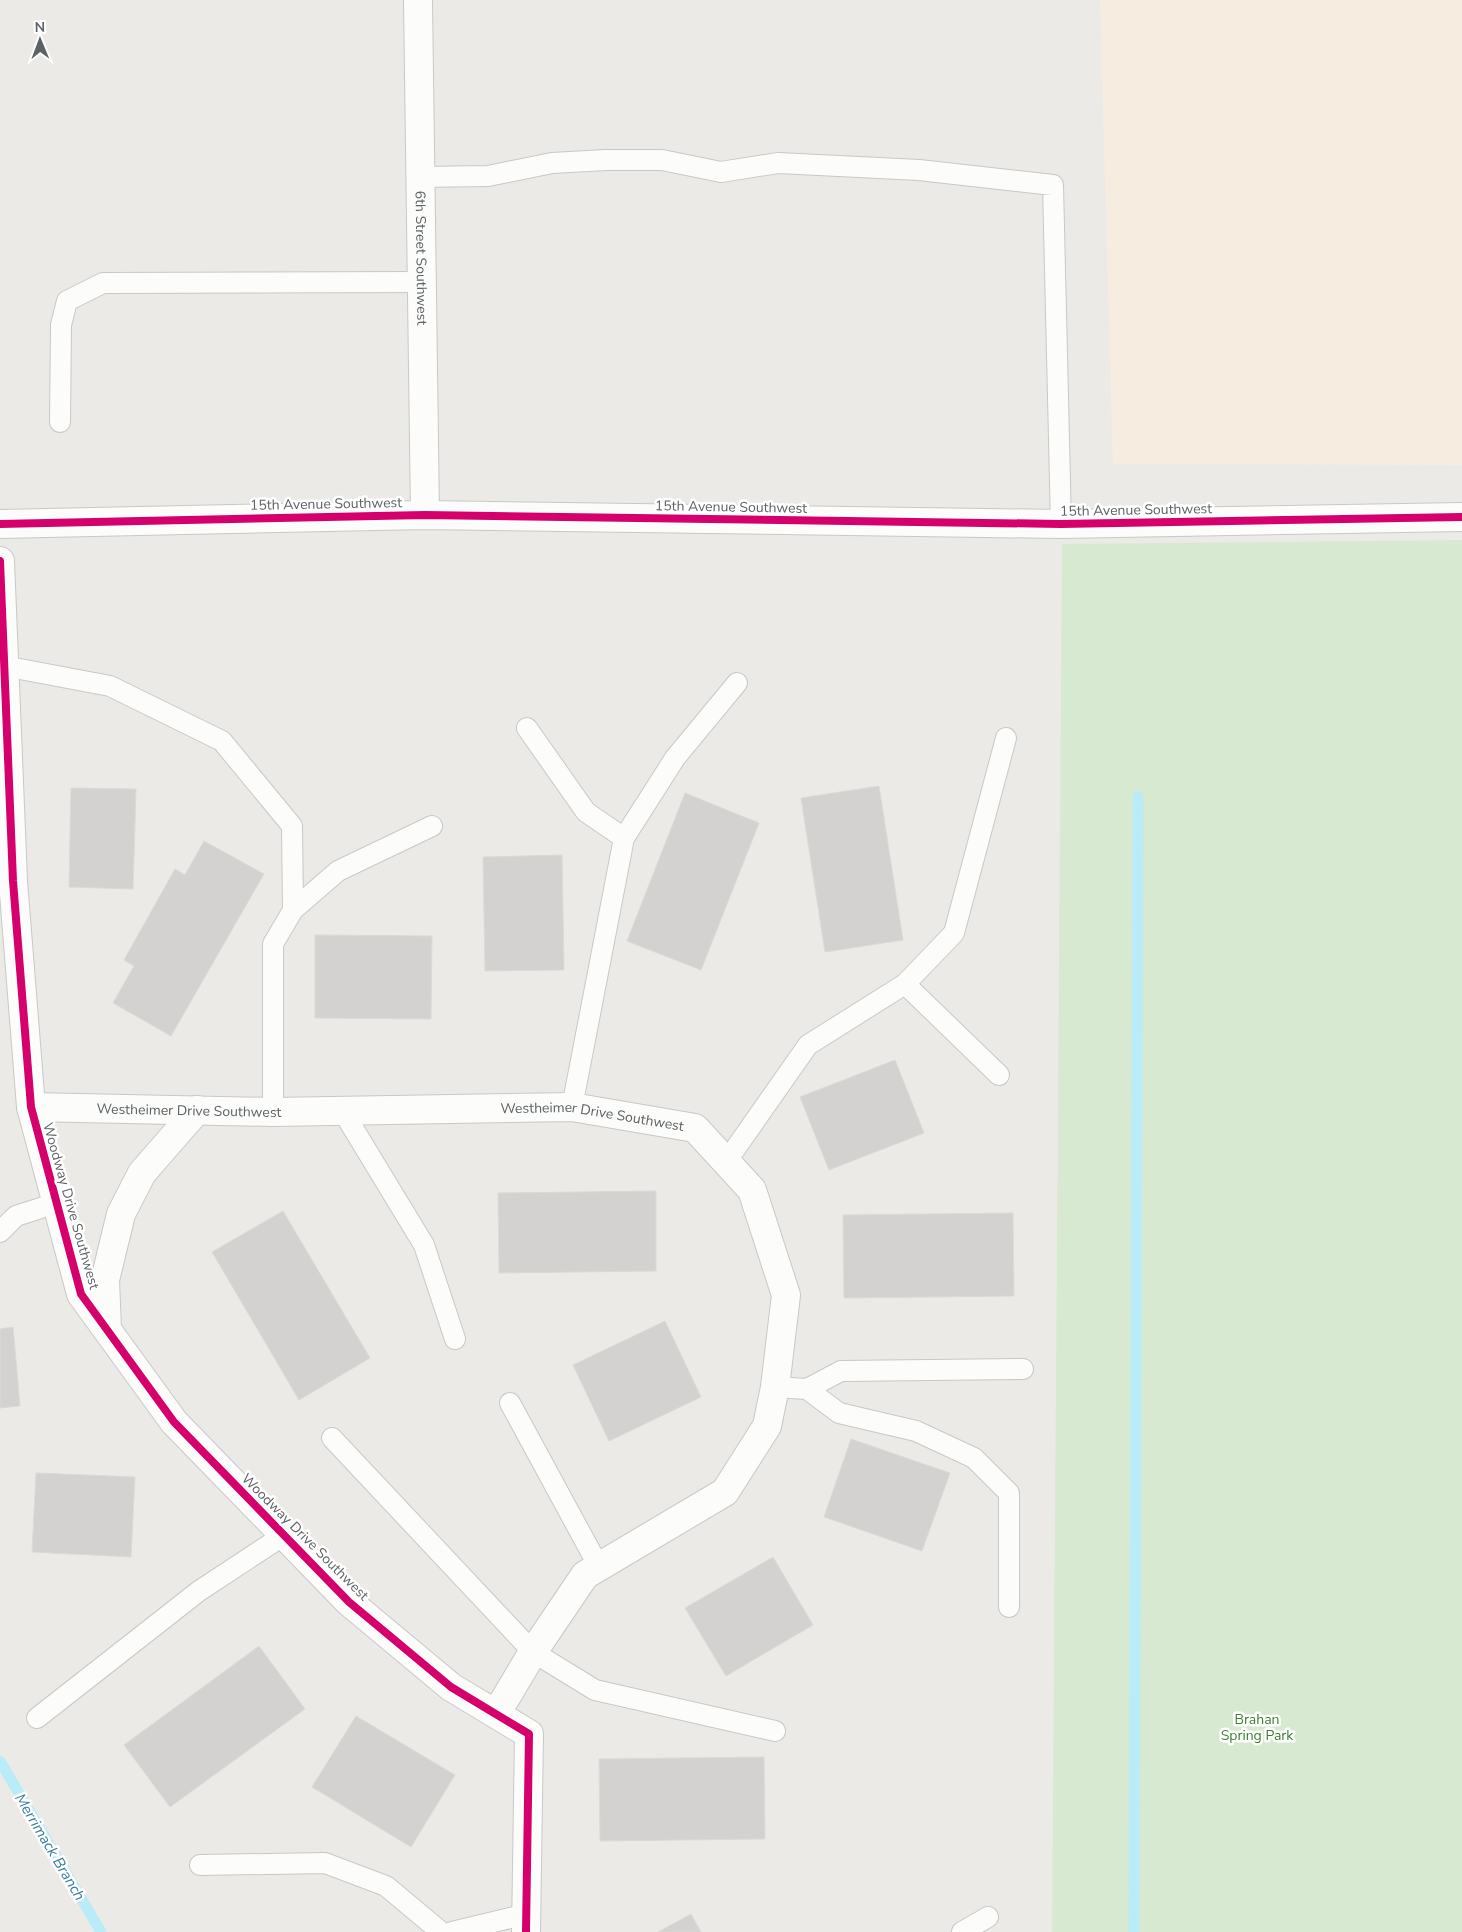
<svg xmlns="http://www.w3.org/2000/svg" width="1462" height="1932" font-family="'Nunito Sans',sans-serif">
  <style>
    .commercial { fill: #f6ecdf }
    .green { fill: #d8e9d1 }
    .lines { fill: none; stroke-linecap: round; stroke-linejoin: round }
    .stream { stroke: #baebf8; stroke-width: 11 }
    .building { fill: #d4d2d1; stroke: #dcd9d6 }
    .service-casing { stroke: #c7c8c8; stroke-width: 22 }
    .minor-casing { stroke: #c7c8c8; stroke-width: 30 }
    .service { stroke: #fcfcfb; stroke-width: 20 }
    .minor { stroke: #fcfcfb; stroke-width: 28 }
    .cycleway-casing { stroke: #fff; stroke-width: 11 }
    .cycleway { stroke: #d6006c; stroke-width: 8 }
    .labels { text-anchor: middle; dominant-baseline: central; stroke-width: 5; stroke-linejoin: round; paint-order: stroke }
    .street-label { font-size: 14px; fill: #5c6265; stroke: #fff }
    .park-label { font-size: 14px; fill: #3d812f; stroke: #fff }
    .water-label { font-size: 15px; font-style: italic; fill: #347d9b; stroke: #fff }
  </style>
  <rect width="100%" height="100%" fill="#eceae7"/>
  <path class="commercial" d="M1100,0h362v465l-349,-1z"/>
  <path class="green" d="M1462,540v1392h-410l10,-1388z"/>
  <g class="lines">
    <path class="stream" d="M0,1761l101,171
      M1134,1932l4,-1135"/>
  </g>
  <path class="building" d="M879,786l24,154 -78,12 -24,-154z
    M71,788l65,1 -3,100 -64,-2z
    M685,793l74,30 -58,147 -74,-29z
    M204,841l60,33 -93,162 -58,-33 21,-37 -10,-6 51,-91 10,6z
    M562,855l2,115 -79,1 -2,-114z
    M315,935l117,1 -1,83 -116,-1z
    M895,1060l29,73 -95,37 -29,-73z
    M656,1191v80l-157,2 -1,-80z
    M283,1211l87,147 -71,42 -87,-148z
    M1013,1213l1,83 -170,2 -1,-83z
    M665,1321l36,76 -92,44 -36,-76z
    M13,1327l7,79 -20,2v-79z
    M851,1439l99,34 -28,78 -98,-34z
    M36,1473l99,4 -4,80 -99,-5z
    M773,1557l40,68 -87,51 -41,-68z
    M259,1646l46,63 -135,98 -46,-62z
    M356,1716l99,59 -44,72 -99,-60z
    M764,1757l1,82 -165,2 -1,-82z
    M691,1914l10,18h-43z"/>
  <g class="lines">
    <defs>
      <path id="service" d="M420,177l68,-1 64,-13 54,-3h56l59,12 57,-9 141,7 134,15 8,339
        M60,422l1,-97 6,-24 36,-18 318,-1
        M4,666l106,20 112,55 70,85 1,84 -20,34v168
        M527,728l59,84 38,26
        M293,910l45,-39 94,-45
        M905,984l94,91
        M572,1107l52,-269 51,-80 62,-75
        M342,1110l82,135 31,94
        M726,1162l82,-117 97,-61 49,-51 52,-195
        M0,1232l16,-16 40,-13
        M775,1387l32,2 32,24 77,18 58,27 35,35v114
        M807,1389l34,-18 182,-2
        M510,1403l89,164
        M332,1438l201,214 62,38 180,41
        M37,1718l162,-127 85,-56
        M200,1865l125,-2 61,23 55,46
        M452,1932l75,-18
        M962,1932l26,-15"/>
      <g id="minor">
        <path id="s1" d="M418,0l7,515"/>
        <path d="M0,524l425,-9 636,9 401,-7"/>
        <path d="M0,561l13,320 18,226 50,187 93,128 175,180 102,85 78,47 -3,198"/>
        <path id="s2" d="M31,1107l242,5 299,-5 123,21 57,62 34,105 -11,92 -8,39 -42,66 -140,83 -52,77 -37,62"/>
        <path d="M107,1329l-2,-49 16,-66 21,-41 55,-63"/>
      </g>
    </defs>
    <use href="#service" class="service-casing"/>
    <use href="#minor" class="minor-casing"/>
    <use href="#service" class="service"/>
    <use href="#minor" class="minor"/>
    <defs>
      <path id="cycleway" d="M0,524l425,-9 636,9 401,-7
        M0,561l13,320 18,226 50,187 93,128 175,180 102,85 78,47 -3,198"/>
    </defs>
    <use href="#cycleway" class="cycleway-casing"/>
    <use href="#cycleway" class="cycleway"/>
  </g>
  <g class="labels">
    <g class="street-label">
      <text stroke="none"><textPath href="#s1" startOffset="258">6th Street Southwest</textPath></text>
      <text transform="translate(326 504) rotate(-1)">15th Avenue Southwest</text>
      <text transform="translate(731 507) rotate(1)">15th Avenue Southwest</text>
      <text transform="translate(1136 510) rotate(-1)">15th Avenue Southwest</text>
      <text stroke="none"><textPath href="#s2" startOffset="158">Westheimer Drive Southwest</textPath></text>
      <text stroke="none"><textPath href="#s2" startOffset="562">Westheimer Drive Southwest</textPath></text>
      <text transform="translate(71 1206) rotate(74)">Woodway Drive Southwest</text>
      <text transform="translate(305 1537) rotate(45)">Woodway Drive Southwest</text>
    </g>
    <g class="park-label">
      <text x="1257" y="1719">Brahan<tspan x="1257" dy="16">Spring Park</tspan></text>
    </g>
    <g class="water-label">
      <text transform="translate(50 1847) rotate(59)">Merrimack Branch</text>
    </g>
  </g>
  <g transform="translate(40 40) rotate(359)" stroke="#ffffff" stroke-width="4" paint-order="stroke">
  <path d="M0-4L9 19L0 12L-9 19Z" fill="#5c6265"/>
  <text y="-8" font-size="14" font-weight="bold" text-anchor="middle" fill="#5c6265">N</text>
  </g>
</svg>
